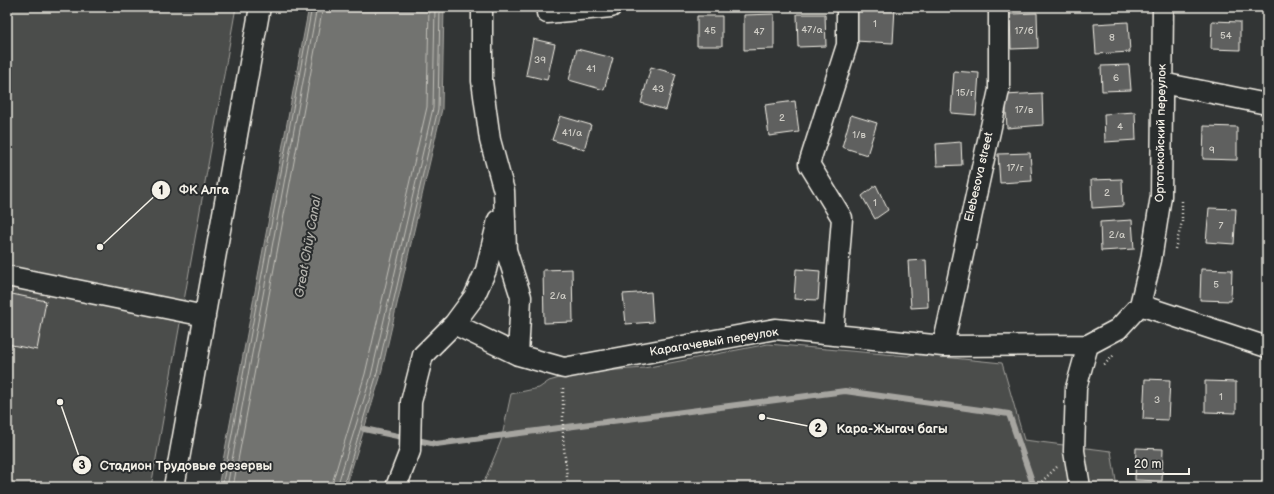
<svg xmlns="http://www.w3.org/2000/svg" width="1274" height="494" font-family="'Balsamiq Sans',sans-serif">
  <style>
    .green { fill: #4b4d4c; stroke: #a09f9a }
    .water { fill: #727370; stroke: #a6a5a0 }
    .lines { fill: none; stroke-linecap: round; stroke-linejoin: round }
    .shore { stroke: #c0bfb8; stroke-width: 1 }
    .stream { stroke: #a6a5a0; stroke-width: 6 }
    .building { fill: #5f605f; stroke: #f4f1e8 }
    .minor-casing { stroke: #f4f1e8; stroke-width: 23 }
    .path { stroke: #f4f1e8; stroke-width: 2.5; stroke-dasharray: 1 3; stroke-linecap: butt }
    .minor { stroke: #2a2d2e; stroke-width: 20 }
    .labels { text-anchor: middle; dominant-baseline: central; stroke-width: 4; stroke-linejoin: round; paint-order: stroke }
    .number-label { font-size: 10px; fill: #cfcdc6 }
    .street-label { font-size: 12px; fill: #f4f1e8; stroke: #2a2d2e }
    .water-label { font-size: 13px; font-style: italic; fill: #b3b2ac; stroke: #2a2d2e }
    .leader { fill: none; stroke: #f4f1e8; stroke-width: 1.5 }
    .callout-dot { fill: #f4f1e8; stroke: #2a2d2e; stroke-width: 1.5 }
    .mark-label { font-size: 12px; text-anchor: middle; font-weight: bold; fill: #111 }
    .callout-label { font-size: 13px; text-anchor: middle; font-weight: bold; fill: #f4f1e8; stroke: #2a2d2e; stroke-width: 4; stroke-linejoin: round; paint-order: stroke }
  </style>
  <rect width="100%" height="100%" fill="#323535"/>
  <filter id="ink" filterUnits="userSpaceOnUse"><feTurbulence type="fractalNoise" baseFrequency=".025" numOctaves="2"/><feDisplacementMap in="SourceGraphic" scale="8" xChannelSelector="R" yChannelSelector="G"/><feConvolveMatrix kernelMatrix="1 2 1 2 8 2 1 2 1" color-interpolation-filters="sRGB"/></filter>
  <g filter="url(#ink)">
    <path class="green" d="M7,7h229l-85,480h-144z
      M768,344l140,12 5,-2 89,9 22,77 87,11 6,36h-635l19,-46 10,-47 28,-6 10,-7 28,-8 67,-5z"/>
    <path class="water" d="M309,7h135l-2,102 -62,269 -34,109h-128z"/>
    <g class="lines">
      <path class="shore" d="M222,487l90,-480
        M227,487l90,-480
        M233,487l90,-480
        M331,487l34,-113 62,-267 2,-100
        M337,487l34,-111 62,-268 2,-101
        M343,487l33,-110 62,-268 2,-102"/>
      <path class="stream" d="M364,429l72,15 409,-53 164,23 25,73"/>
    </g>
    <path class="building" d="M857,7h38l-2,36 -38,-2z
      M1037,13l1,35 -27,1 -1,-35z
      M774,14v35l-30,1v-35z
      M797,14h28l1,32 -28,1z
      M697,16h25v30h-25z
      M1212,21l28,1v28l-29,-1z
      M1128,22l2,30 -34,2 -2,-30z
      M533,39l22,5 -8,36 -21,-5z
      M577,49l36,9 -9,32 -35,-10z
      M1129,65l2,25 -29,1 -1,-25z
      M651,67l25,7 -10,36 -25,-7z
      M954,71l25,2 -3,42 -25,-2z
      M1042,93l1,32 -36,3 -2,-33z
      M795,101l4,31 -30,4 -4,-31z
      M1135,112l1,28 -31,2 -1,-28z
      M851,115l26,8 -10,32 -25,-8z
      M560,116l31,9 -7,25 -32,-10z
      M1204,126l33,1v33l-34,-1z
      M961,142l1,23 -25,1 -1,-22z
      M1030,153l2,28 -32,2 -2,-29z
      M1122,179l1,27 -31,2 -1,-28z
      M876,185l12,25 -13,9 -13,-23z
      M1209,208l27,1 -2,35 -28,-2z
      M1132,220l2,29 -33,2 -1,-29z
      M926,260l2,47 -17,1 -3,-47z
      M572,269l1,53 -29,1 -1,-53z
      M796,269l24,2 -2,29 -24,-1z
      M1201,269l31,1 -1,31 -31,-1z
      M651,292l2,30 -27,2 -3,-30z
      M7,293l39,8 -9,49 -30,-6z
      M1145,379l25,1 -2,40 -25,-1z
      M1205,381l31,1v31l-31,-1z
      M1136,448l27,1 -1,32 -27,-1z"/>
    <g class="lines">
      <defs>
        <path id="minor" d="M482,7v74l8,59 14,51 2,59 15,47 -3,58
          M547,13l64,-6
          M1162,83l105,21
          M7,276l198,40
          M1140,305l127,42
          M454,324l20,-27 12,-27 12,-50
          M833,335l9,-117 -33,-54 38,-119v-38
          M943,346l56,-256v-83
          M174,487l86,-480
          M396,487l14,-36 1,-49 12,-47 31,-31 64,31 46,13 211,-39 168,17 145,-1 30,-16 22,-24 11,-45 10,-64 2,-189
          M1080,487l-6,-36 2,-63 12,-43"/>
      </defs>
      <use href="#minor" class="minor-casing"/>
      <path class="path" d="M1175,249l7,-27v-21
        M1104,365l10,-10
        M563,388v50l5,49
        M1036,487l21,-20"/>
      <use href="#minor" class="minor"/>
    </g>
  </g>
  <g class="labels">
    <g class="number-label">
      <text x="875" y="24">1</text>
      <text x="812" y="30">47/а</text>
      <text x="710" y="31">45</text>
      <text x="1024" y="31">17/б</text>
      <text x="759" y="32">47</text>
      <text x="1226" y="36">54</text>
      <text x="1112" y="38">8</text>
      <text x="540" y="60">39</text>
      <text x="591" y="69">41</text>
      <text x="1116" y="78">6</text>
      <text x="658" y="89">43</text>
      <text x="965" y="93">15/г</text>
      <text x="1024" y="110">17/в</text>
      <text x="782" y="118">2</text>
      <text x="1120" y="127">4</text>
      <text x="572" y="133">41/а</text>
      <text x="859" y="135">1/в</text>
      <text x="1212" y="150">9</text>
      <text x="1015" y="168">17/г</text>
      <text x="1107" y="193">2</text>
      <text x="875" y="203">1</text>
      <text x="1221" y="226">7</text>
      <text x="1117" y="235">2/а</text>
      <text x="1216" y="285">5</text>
      <text x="558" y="296">2/а</text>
      <text x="1221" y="397">1</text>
      <text x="1157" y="400">3</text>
    </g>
    <g class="street-label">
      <text transform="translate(1161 133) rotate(-89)">Ортотокойский переулок</text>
      <text transform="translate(979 177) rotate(-77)">Elebesova street</text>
      <text transform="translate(714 342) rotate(-9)">Карагачевый переулок</text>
    </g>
    <g class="water-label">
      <text transform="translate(308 247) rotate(-80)">Great Chüy Canal</text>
    </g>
  </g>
  <path class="leader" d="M100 247L161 190M762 417L818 428M60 402L82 465"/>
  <g class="callout-dot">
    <circle cx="100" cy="247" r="4"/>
    <circle cx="762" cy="417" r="4"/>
    <circle cx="60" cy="402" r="4"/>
    <circle cx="161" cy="190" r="10"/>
    <circle cx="818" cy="428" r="10"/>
    <circle cx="82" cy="465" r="10"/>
  </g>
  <g class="mark-label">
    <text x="161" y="194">1</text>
    <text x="818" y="432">2</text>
    <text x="82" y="469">3</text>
  </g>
  <g class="callout-label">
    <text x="204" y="194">ФК Алга</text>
    <text x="892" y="433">Кара-Жыгач багы</text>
    <text x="186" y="470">Стадион Трудовые резервы</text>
  </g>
  <rect width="1274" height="494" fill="none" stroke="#2a2d2e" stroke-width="24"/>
  <rect x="12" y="12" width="1250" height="470" fill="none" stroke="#f4f1e8" stroke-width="1.5" filter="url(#ink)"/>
  <path d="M1128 468v6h61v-6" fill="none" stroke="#f4f1e8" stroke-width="2"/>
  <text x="1134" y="468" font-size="12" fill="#f4f1e8" stroke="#2a2d2e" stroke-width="3" paint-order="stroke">20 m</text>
</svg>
